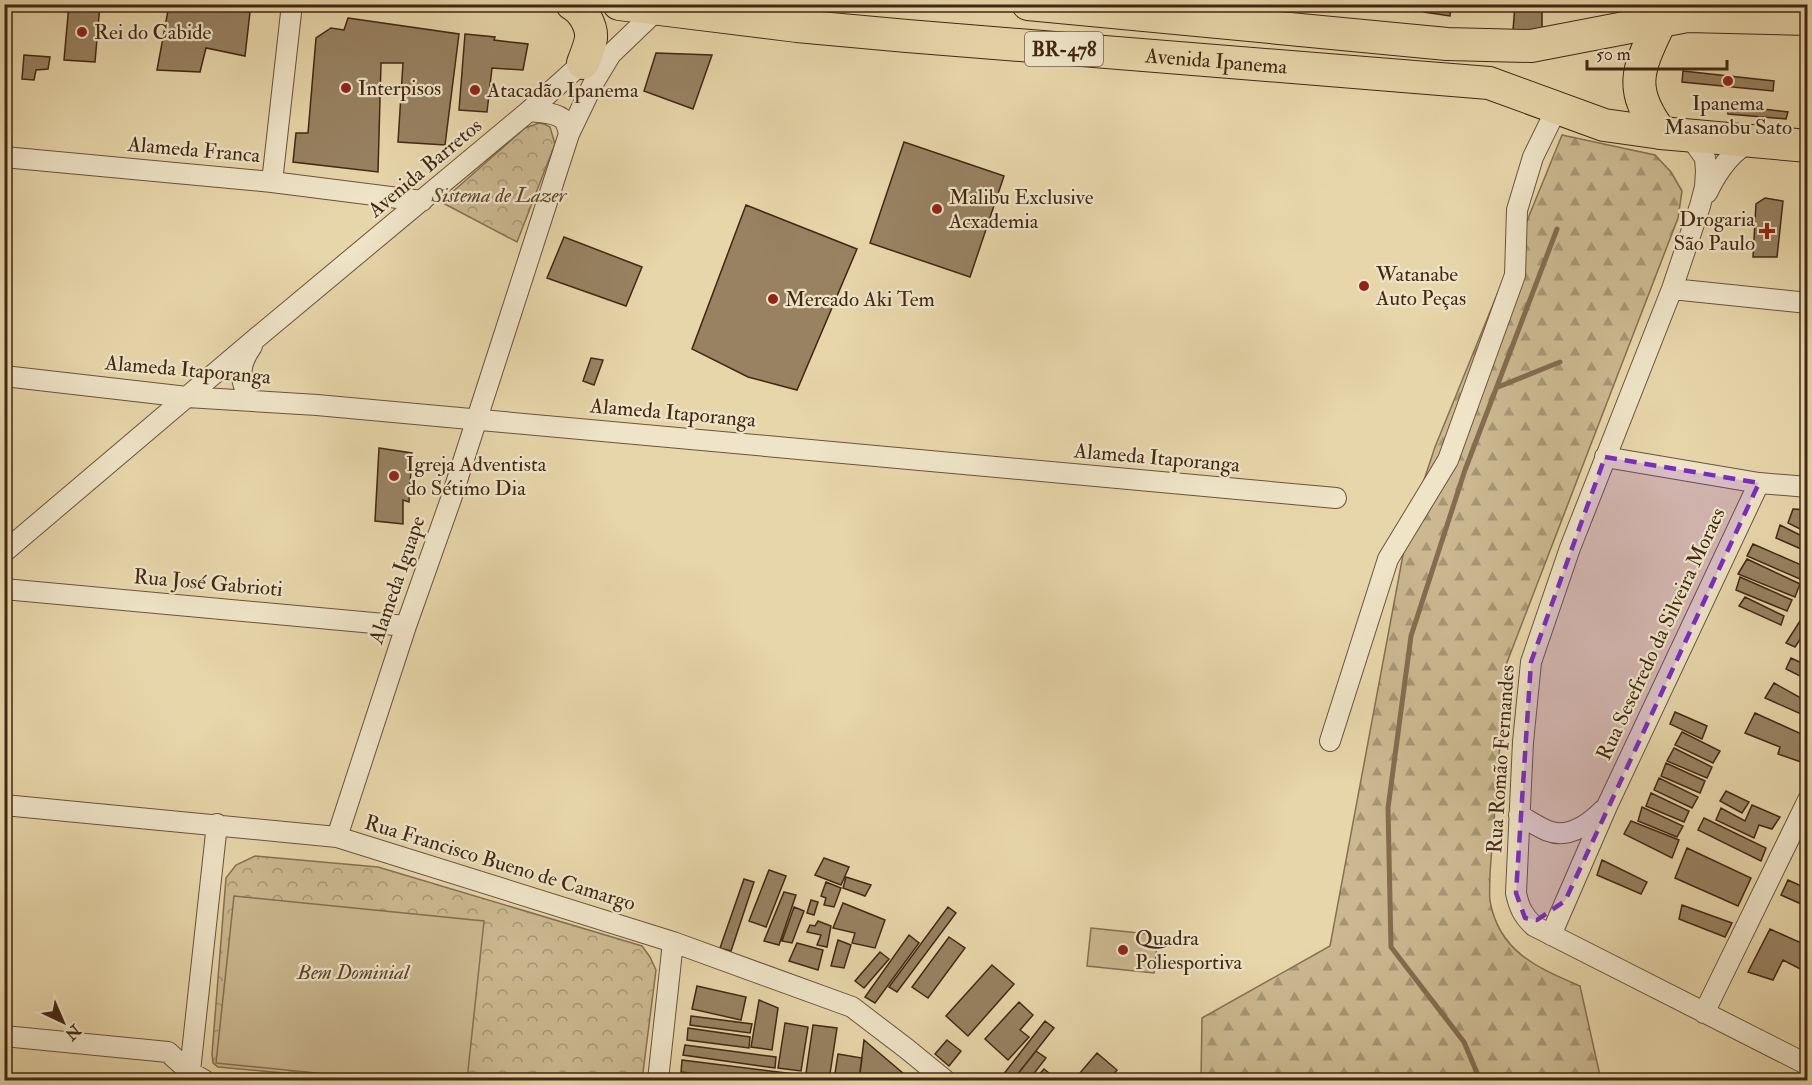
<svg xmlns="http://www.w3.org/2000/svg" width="1812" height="1085" font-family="'IM FELL Double Pica',serif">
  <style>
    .forest { fill: url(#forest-firs); stroke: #867052; stroke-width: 1.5 }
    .park { fill: url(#park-crowns); stroke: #867052; stroke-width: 1.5 }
    .pitch { fill: #cbb890; stroke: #867052; stroke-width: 1.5 }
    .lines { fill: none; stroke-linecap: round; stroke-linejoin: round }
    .stream { stroke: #836c4f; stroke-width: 5 }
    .building { fill: #988262; stroke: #422713; stroke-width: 1.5 }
    .minor-casing { stroke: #6b5339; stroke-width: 22 }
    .primary-casing { stroke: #422713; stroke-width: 34 }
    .minor { stroke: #efe4c8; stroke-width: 20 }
    .primary { stroke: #e7d6aa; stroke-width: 32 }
    .marked { fill: #7b2cbf; fill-opacity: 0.2; stroke: #7b2cbf; stroke-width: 4.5; stroke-dasharray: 12 8; stroke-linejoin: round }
    .poi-dot { fill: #8f2418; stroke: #efe4c8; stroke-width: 2 }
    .labels { text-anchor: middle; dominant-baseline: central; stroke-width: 4.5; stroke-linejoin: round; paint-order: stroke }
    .shield { fill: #efe4c8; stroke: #766049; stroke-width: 1.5 }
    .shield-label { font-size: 20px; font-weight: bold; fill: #422713 }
    .poi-label { font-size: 21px; fill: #422713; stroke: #efe4c8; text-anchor: start }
    .street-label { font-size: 21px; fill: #422713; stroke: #efe4c8 }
    .park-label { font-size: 21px; font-style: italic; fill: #5d442c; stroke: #efe4c8 }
  </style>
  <defs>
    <pattern id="forest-firs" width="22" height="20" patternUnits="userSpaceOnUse" patternTransform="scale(1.5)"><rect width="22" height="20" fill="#cbb890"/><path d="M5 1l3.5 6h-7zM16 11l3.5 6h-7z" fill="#a69674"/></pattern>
    <pattern id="park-crowns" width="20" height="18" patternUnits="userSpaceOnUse" patternTransform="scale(1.5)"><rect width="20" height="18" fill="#cbb890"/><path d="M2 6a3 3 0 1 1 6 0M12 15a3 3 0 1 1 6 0" fill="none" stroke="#a69674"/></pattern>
  </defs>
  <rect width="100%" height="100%" fill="#e7d6aa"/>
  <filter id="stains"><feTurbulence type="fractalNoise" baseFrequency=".00333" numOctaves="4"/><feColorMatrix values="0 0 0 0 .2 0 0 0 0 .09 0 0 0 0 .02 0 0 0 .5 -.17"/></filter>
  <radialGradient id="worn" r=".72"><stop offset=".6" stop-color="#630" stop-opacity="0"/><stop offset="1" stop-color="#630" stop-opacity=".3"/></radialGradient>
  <path class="forest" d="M1562,135l93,20 16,17 11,19 -4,27 -172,447 -16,208c0,9 -1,19 0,28 9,51 48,67 90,85l21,94h-400l1,-62 128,-72 78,-418 27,-81z"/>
  <path class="park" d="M539,123l5,1 6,3 5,17 -38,98 -76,-40 84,-74z
    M255,856l123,11 264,79 8,11 6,13 -14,110h-285l-139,-13 -5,-4 -1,-9 14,-176 10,-13z"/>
  <path class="pitch" d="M234,896l250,25 -17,159h-81l-170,-17z
    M1091,928l67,7 -4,38 -67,-7z"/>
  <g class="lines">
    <path class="stream" d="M1498,387l62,-25
      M1480,1080l-16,-38 -73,-95 -3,-139 23,-172 54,-166 92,-241"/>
  </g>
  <path class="building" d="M69,4h31l-5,58 -31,-2z
    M1425,4h26l-1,12 -26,-4z
    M1515,4h27v28l-29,-1z
    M169,5l81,7 -5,44 -39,-8 -6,24 -43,-2z
    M348,18l111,16 -14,111 -47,-3 5,-79h-22l-3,109 -85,-10 3,-29h12l8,-95 15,-10 13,2z
    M465,34l30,3 -1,3 34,4 -5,26 -31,-2 -5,44 -28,-2z
    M656,53l56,2 -19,54 -49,-18z
    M24,55l26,2 -2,12 -12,1 -2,10 -12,-1z
    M1683,71l91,10 -1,10 -91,-9z
    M1727,105l61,7 -2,7 -58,-5z
    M904,142l100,34 -34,101 -100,-34z
    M1765,198l18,3 -6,56h-24l3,-53z
    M746,205l111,44 -60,141 -49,-13 -56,-28z
    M564,237l78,30 -16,39 -79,-28z
    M591,358l12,2 -9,25 -11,-4z
    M379,448l33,5 -3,49 -6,-2v24l-28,-3z
    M1793,509l15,1v23l-20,-10z
    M1780,525l28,14v13l-32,-14z
    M1753,544l53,23 -6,12 -53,-23z
    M1747,559l53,25 -5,13 -57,-23z
    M1740,577l52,23 -5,11 -51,-21z
    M1745,597l39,19 -3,9 -42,-19z
    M1800,621l8,4v16l-7,-3 -6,9 -9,-4z
    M1791,658l17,8v14l-22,-11z
    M1774,683l34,19v15l-43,-19z
    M1675,712l32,14 -5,13 -32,-15z
    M1755,713l53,24v18l-4,-1 -3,8 -23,-8 2,-7 -35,-14z
    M1682,732l38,19 -7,12 -38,-18z
    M1674,748l38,19 -5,11 -40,-17z
    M1666,763l39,18 -5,12 -39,-17z
    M1659,778l39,19 -6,11 -38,-18z
    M1726,791l23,11 -7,11 -22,-12z
    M1651,793l38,18 -5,11 -38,-16z
    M1752,805l28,12 -8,12 -13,-4 -5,13 -38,-18 5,-12 24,13z
    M1642,807l41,19 -6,11 -39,-16z
    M1704,818l62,30 -5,13 -63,-31z
    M1631,821l48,19 -7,18 -48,-24z
    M1687,848l64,30 -13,28 -63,-28z
    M824,858l25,9 -8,18 -26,-10z
    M1602,860l45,22 -6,12 -44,-19z
    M769,870l17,6 -20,51 -17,-6z
    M846,877l25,8 -6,11 -22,-8z
    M744,879l10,3 -23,69 -11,-3z
    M1788,880l20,9v18l-27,-12z
    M826,882l15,6 -7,19 -10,-2 2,-7 -5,-2z
    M784,892l12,3 -17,50 -15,-4z
    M811,900l7,2 -4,13 -7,-2z
    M843,903l42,17 -10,28 -23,-5 3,-10 -22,-5z
    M1682,905l50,18 -7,14 -46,-18z
    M794,907l10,4 -12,32 -10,-2z
    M948,907l8,6 -59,79 -8,-5z
    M818,921l13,5 -4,21 -10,-2 4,-10 -14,-3 3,-7 5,1z
    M1770,929l38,17v27l-25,-13 -10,20 -25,-8z
    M909,935l10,8 -44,60 -10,-6z
    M949,937l16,11 -37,50 -16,-11z
    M838,940l13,5 -7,23 -13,-2z
    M797,943l26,7 -5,20 -29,-9z
    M880,952l9,7 -25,29 -9,-7z
    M992,965l22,19 -46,52 -22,-20z
    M697,986l49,11 -5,23 -49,-11z
    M759,1000l19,8 -6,42 -21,-3z
    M1019,1002l14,13 -13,15 9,7 -21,23 -23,-21z
    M691,1016l61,8 -2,9 -60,-8z
    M1045,1021l9,7 -41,52h-14z
    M785,1023l23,4 -7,44 -23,-3z
    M813,1025l24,3 -8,52h-24z
    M688,1028l62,9 -1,11 -62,-8z
    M864,1040l47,40h-52z
    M947,1040l14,11 -12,15 -14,-12z
    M685,1045l91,12 -1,11 -92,-13z
    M1036,1051l10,7 -17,22h-16z
    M1097,1053l20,17 -8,10h-35z
    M838,1054l24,4 -3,22h-25z
    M682,1060l120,15v5h-55l-66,-8z
    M1044,1069l11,9 -3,2h-18z
    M682,1076l42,4h-42z"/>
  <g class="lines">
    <defs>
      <path id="minor" d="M529,111c10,1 27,1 35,9 3,4 4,10 5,14
        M1684,137l9,4 12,17 1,13 -1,16 -5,19 -28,83 -102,259 -39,114 -8,80 -7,151c3,14 7,23 18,33l274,139
        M4,157l268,25 150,19
        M272,182l20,-178
        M1707,193c10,-21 24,-42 45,-52
        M1672,289l136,14
        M4,376l183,21 130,8 1019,93
        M249,400c-9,-22 -12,-33 3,-54
        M1605,457l154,26 49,4
        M4,552l256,-217 269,-224 60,-54
        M4,589l402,37
        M1330,741l58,-182 60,-99 67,-185 2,-65 16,-53 24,-49
        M4,805l333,32 336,105 179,65 55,42 38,31
        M1519,815c9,5 19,12 29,16 21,8 41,-7 55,-21
        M337,837l69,-211 45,-127 118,-365 25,-52 17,-28 47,-45
        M1551,935l56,-129 152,-323
        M1704,1013l104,-213
        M4,1036l164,16 22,20 14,8
        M189,1080l28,-256
        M658,1080l15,-138"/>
      <g id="primary">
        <path d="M572,4c11,6 20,22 19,34 -1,8 -5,17 -8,25"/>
        <path id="s1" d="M619,4l178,22 110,10 582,47 115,42 57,8 147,13"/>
        <path d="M1028,4l419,40 84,2 156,-30 121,3"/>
        <path d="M1660,22c-22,47 -33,66 1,111"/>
      </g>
    </defs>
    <use href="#minor" class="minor-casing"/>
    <use href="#primary" class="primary-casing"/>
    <use href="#minor" class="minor"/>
    <use href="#primary" class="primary"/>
  </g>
  <path class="marked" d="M1605,457l154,26 -194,418 -28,19 -12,-2 -9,-25 15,-231z"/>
  <g class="poi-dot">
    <circle cx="82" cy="32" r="6"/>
    <circle cx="1728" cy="81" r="6"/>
    <circle cx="346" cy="88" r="6"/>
    <circle cx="475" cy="90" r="6"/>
    <circle cx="937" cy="209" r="6"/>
    <path d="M1764 222h6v6h6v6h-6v6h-6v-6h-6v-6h6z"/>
    <circle cx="1364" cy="286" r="6"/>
    <circle cx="773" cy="299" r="6"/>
    <circle cx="394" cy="476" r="6"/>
    <circle cx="1123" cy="950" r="6"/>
  </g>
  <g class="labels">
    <rect class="shield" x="1025" y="32" width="78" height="34" rx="4.5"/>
    <g class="shield-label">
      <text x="1064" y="49">BR-478</text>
    </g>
    <g class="poi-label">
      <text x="94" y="32">Rei do Cabide</text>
      <text x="358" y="88">Interpisos</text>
      <text x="487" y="90">Atacadão Ipanema</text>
      <text x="1728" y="103" text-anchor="middle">Ipanema<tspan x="1728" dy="24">Masanobu Sato</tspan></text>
      <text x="949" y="197">Malibu Exclusive<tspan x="949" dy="24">Acxademia</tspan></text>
      <text x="1755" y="219" text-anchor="end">Drogaria<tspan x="1755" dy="24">São Paulo</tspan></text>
      <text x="1376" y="274">Watanabe<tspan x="1376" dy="24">Auto Peças</tspan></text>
      <text x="785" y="299">Mercado Aki Tem</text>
      <text x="406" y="464">Igreja Adventista<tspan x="406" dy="24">do Sétimo Dia</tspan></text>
      <text x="1135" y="938">Quadra<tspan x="1135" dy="24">Poliesportiva</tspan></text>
    </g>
    <g class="street-label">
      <text stroke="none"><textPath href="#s1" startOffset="600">Avenida Ipanema</textPath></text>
      <text transform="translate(194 150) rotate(5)">Alameda Franca</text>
      <text transform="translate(425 168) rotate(-40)">Avenida Barretos</text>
      <text transform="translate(188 370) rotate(5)">Alameda Itaporanga</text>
      <text transform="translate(673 413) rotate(5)">Alameda Itaporanga</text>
      <text transform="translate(1157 458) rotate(5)">Alameda Itaporanga</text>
      <text transform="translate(397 580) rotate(-71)">Alameda Iguape</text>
      <text transform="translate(208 583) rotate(5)">Rua José Gabrioti</text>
      <text transform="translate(1661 634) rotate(-65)">Rua Sesefredo da Silveira Moraes</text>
      <text transform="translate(1501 759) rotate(-86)">Rua Romão Fernandes</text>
      <text transform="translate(500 863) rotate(17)">Rua Francisco Bueno de Camargo</text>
    </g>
    <g class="park-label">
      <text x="499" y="195">Sistema de Lazer</text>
      <text x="353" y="972">Bem Dominial</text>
    </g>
  </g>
  <rect width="1812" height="1085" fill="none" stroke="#e7d6aa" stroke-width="24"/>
  <rect x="6" y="6" width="1800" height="1073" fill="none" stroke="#422713" stroke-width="3"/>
  <rect x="12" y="12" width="1788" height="1061" fill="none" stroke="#422713" stroke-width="1.5"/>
  <g transform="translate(63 1022) rotate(136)" stroke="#efe4c8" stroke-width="4.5" paint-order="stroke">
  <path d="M0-4.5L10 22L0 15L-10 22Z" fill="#422713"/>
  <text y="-9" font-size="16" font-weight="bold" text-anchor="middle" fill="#422713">N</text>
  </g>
  <path d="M1587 60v9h140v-9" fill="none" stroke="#422713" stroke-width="3"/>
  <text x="1596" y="60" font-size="18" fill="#422713" stroke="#efe4c8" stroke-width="4.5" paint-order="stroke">50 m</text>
  <rect width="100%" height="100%" filter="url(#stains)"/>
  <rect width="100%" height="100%" fill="url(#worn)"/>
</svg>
